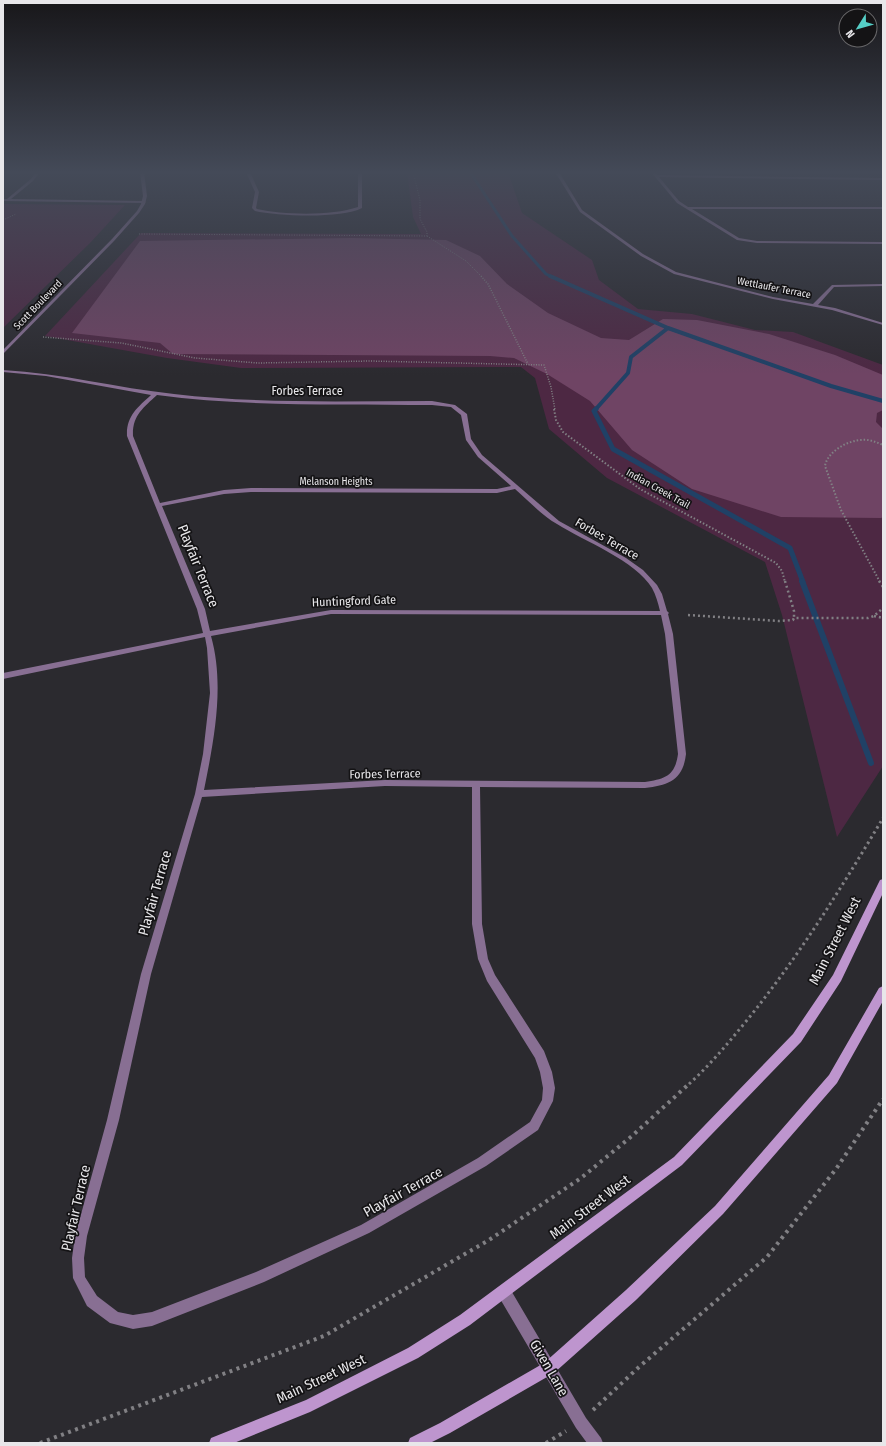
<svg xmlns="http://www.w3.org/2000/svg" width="886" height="1446" font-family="'Fira Sans Condensed',sans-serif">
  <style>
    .green { fill: #4d2843 }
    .forest { fill: #6f4464 }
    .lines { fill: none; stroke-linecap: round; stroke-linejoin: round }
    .stream-far3 { stroke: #204166; stroke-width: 3 }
    .stream-far2 { stroke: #204166; stroke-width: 4 }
    .stream-far1 { stroke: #204166; stroke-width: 5 }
    .stream { stroke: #204166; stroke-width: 6 }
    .path-far5 { stroke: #818084; stroke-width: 1; stroke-dasharray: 1 1.5; stroke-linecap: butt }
    .path-far4 { stroke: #818084; stroke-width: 1.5; stroke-dasharray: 1 1.5; stroke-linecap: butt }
    .path-far3 { stroke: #818084; stroke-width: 2; stroke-dasharray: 1.5 2; stroke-linecap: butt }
    .path-far2 { stroke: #818084; stroke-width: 2.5; stroke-dasharray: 2 3; stroke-linecap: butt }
    .path-far1 { stroke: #818084; stroke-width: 3; stroke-dasharray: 2.5 3.5; stroke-linecap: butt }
    .path { stroke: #818084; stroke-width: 4; stroke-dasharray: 3 4.5; stroke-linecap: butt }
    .minor { fill: #886f93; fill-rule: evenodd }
    .tertiary { fill: #886f93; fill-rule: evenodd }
    .secondary { fill: #be95ce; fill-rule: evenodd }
    .labels { text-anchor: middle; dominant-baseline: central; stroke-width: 3.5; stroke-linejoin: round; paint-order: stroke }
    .far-street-label { font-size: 10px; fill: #e8e7ea; stroke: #141315 }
    .street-label { font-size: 12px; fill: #e8e7ea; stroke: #141315 }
    .near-street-label { font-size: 14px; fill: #e8e7ea; stroke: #141315 }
  </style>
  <rect width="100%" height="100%" fill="#2b2a2f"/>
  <path class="green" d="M407,172h101l14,41 70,47 7,20 39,29 54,5 63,16 38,2 90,33v401l-46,71 -55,-222 -17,-53 -158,-84 -58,-49 -14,-51 -14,-11 -280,1 -74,-10 -122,-22 96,-103 280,1 -8,-17z
    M3,204l122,1 -35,38 -87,85z"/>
  <path class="forest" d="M352,238l94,2 34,16 27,28 41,29 53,25 28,2 34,-21 34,1 72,14 66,21 48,20v35l-6,3 -1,9 7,7v88l-2,1 -100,-1 -89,-28 -60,-39 -42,-49 -43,-27 -33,-16 -24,-2 -317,-2 -13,-11 -88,-10 68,-92z"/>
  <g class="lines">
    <path class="stream-far3" d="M470,172l42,64 34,38 6,3"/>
    <path class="stream-far2" d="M550,276l118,52 163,58 52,15
      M595,410l33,-37 3,-16 37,-29"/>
    <path class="stream-far1" d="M596,409l-2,2 19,38 177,99 13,34"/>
    <path class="stream" d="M802,581l69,182"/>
    <path class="path-far5" d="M3,220l13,-6
      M139,234l288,2v-4l-7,-13v-19l-7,-28
      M427,236l39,25 16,16"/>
    <path class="path-far4" d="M481,276l7,8 40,80
      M3,327h2
      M43,337l78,6 74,15 63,5 112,-2 174,4 7,22 4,23"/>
    <path class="path-far3" d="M554,409l2,11 7,12 77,57 136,74 6,8 3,11
      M880,582l-39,-72 -16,-44c2,-14 23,-26 37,-26 7,-1 14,2 21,5"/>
    <path class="path-far2" d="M785,581l9,30v7
      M879,581l4,6
      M688,615l91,6 14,-1 1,-2h74l6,-2 9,-8
      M874,616l9,2"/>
    <path class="path-far1" d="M689,1084c22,-20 40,-42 59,-65 51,-63 94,-132 135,-201"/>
    <path class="path" d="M593,1410l46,-43 128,-110 69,-88 47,-70
      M40,1443l284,-107 165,-96 92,-62 51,-42 58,-53
      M546,1443l20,-12"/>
    <path class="minor" d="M36,172h4l-7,9 -22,18 133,2 2,1 -2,1 -141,-2v-2h4l24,-20z
      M246,172h4l9,20 -3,16 1,1c27,6 75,7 101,-2v-35h4v36c-21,11 -84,8 -107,3l-3,-3 3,-16z
      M555,172h4l23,38 61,44 33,18 97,25 40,7 19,-19 51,-1v2l-49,1 -16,18 17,3 48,15v2l-51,-15 -59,-11 -99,-25 -33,-18 -61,-44z
      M651,172h4l2,3 226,3v2l-224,-3 20,24 9,6h195v2h-191l47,29 18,3 126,1v2l-126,-1 -20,-3 -60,-37z
      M3,370c58,3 114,18 171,24 86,10 172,7 258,7l23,4 12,9 4,25 11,16 77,66 67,37 17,12 14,15 5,9 5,17 2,2 -1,1 5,20 13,120c-3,26 -17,31 -41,34l-165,-1 2,137 6,35 7,16 49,76 8,21 3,16 -2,13 -15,29 -52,36 -117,67 -105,49 -112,44 -19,3 -23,-6 -23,-17 -14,-28 -1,-20 3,-22 32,-116 34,-146 54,-180 8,-40 7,-61 -3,-45 -2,-11 -202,42v-6l200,-40 -6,-24 -70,-173c-1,-20 11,-29 24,-41l-105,-19 -43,-4zM157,395c91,12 183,9 275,10l19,2 10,8 5,25 12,17 33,29 -14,3 -246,-1 -27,2 -64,13 -27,-67c-1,-20 10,-28 24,-41zM515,489c13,11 27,27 42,35 27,17 79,37 95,64 4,7 6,15 8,23l-329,-1 -121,21 -5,-22 -43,-103 62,-12 27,-2 246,1zM331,614l330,1 4,19 13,120c-3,22 -13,25 -33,28l-260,-2 -181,10c10,-50 21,-104 7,-154zM385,786l87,1v137l6,35 9,22 48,77 5,14 3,16 -1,12 -12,22 -52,36 -117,67 -105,47 -104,40 -19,3 -15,-3 -21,-16 -12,-19 -1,-19 3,-22 32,-116 32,-146 51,-177z
      M504,1286l5,1 77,131 15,20 2,5h-16l-11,-15 -77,-131 -1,-5 1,-5z"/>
    <path class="tertiary" d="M140,172h4l3,24 -2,8 -6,9 -25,28 -111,113v-4l109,-111 25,-28 4,-7 2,-8z"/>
    <path class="secondary" d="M883,879v14l-42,88 -40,61 -119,123 -212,160 -52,33 -108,54 -76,31h-25l2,-5 95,-38 102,-52 52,-33 214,-158 119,-123 40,-59 47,-95z
      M883,986v15l-46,82 -114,131 -87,86 -82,73 -104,60 -20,10h-22l2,-5 30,-15 104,-60 82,-73 89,-84 114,-131 50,-87z"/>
  </g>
  <linearGradient id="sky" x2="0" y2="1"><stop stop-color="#18171a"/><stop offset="0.46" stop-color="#444a58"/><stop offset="1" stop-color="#444a58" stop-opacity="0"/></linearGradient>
  <rect width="886" height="375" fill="url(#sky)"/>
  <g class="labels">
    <g class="far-street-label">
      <text transform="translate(774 288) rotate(11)">Wettlaufer Terrace</text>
      <text transform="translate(38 305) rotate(-46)">Scott Boulevard</text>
      <text x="336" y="482">Melanson Heights</text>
      <text transform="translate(658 489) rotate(29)">Indian Creek Trail</text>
    </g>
    <g class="street-label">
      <text x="307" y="391">Forbes Terrace</text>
      <text transform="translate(607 539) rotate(30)">Forbes Terrace</text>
      <text transform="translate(354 601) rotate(-2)">Huntingford Gate</text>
      <text transform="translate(385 774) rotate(-1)">Forbes Terrace</text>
    </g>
    <g class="near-street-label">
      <text transform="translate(198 566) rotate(68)">Playfair Terrace</text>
      <text transform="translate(155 893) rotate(-74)">Playfair Terrace</text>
      <text transform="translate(835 941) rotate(-63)">Main Street West</text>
      <text transform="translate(403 1192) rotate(-29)">Playfair Terrace</text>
      <text transform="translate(590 1207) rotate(-37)">Main Street West</text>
      <text transform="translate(76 1208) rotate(-77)">Playfair Terrace</text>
      <text transform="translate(549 1368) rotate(60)">Given Lane</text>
      <text transform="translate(321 1379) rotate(-25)">Main Street West</text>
    </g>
  </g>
  <rect width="886" height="1446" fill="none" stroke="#e8e7ea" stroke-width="8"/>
  <g transform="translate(858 28) rotate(233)"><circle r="19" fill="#141315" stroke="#69686a"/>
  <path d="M0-3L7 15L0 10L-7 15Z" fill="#55cec6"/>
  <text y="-6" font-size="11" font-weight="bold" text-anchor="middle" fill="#e8e7ea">N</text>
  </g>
</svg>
